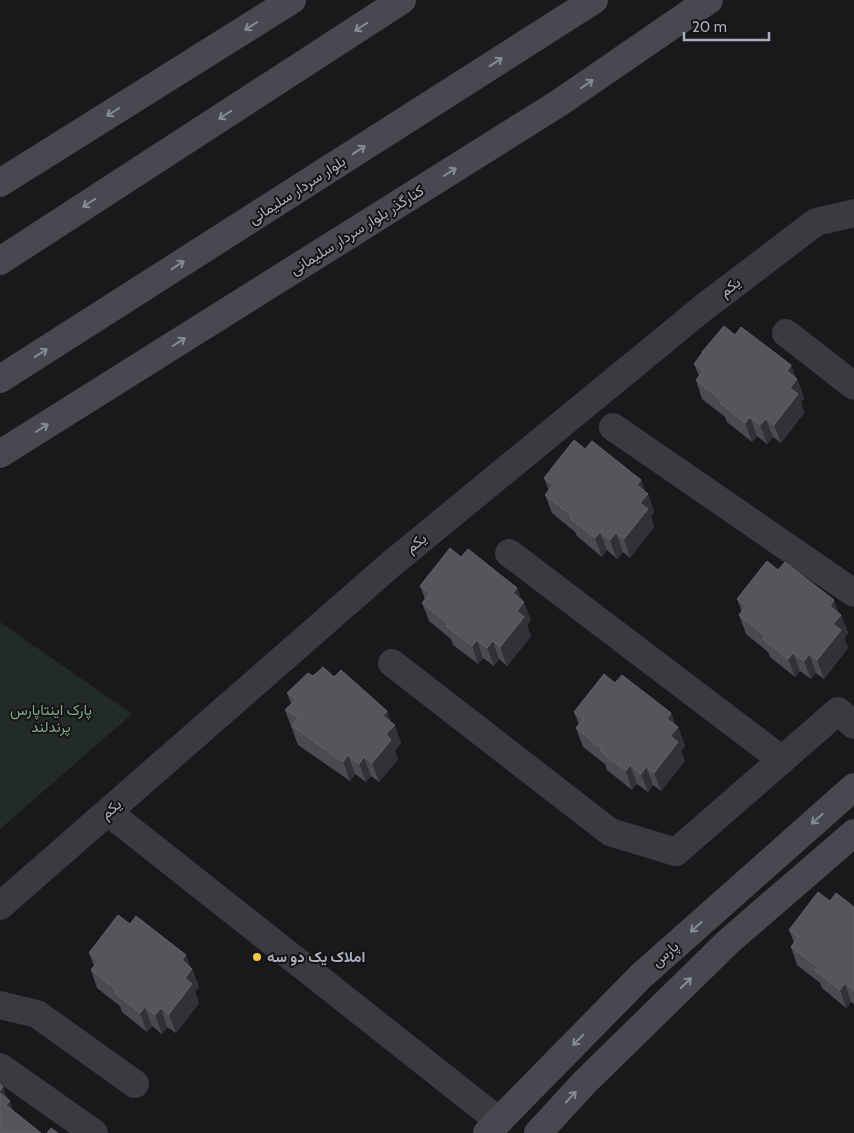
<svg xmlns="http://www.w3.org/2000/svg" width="854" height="1133" font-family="Cabin,Vazirmatn,sans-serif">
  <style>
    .green { fill: #222b25 }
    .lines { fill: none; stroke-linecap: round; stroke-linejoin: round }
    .street { stroke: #3a3a40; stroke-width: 28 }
    .secondary { stroke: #484950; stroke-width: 28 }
    .wall { fill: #4a4a50 }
    .shaded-wall { fill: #323236 }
    .building { fill: #55555c; stroke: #62636a }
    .oneway { stroke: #888b96 }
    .poi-dot { fill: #f4cb37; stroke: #141416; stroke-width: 2 }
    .labels { text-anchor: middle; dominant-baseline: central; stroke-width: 4; stroke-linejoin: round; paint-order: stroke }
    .street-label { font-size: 15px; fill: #abaebb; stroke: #141416 }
    .park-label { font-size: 15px; fill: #82a688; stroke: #141416 }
    .poi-label { font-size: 15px; font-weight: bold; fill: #abaebb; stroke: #141416; text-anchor: start }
  </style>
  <rect width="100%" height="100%" fill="#19191b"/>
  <path class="green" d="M0,622l132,92 -132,115z"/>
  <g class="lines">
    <path class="street" d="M786,333l68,53
      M613,427l241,166
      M509,553l273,207
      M392,663l218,169 66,20 162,-141 16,14
      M108,812l391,309
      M0,906l390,-341 313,-257 113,-86 38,-9
      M0,1005l37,9 98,70
      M0,1067l94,66"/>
    <path class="secondary" d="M0,183l292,-183
      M0,261l402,-261
      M0,379l594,-379
      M0,454l559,-351 150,-103
      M487,1133l154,-157 213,-189
      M538,1133l47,-51 144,-141 125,-108"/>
  </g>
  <path class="wall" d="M735,335l56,30 5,13 1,1 7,19 -3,4 3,11 -23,30 -8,-6 -6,7 -10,-8 -5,6 -25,-20 -2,-5 -23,-18 -6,-19 3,-4 -5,-12 9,-11 -1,-1z
    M585,449l63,45 6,18 -3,5 3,10 -24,31 -7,-6 -6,7 -10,-9 -5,7 -25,-21 -2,-4 -23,-19 -7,-18 4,-4 -5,-13z
    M461,557l61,43 9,20 -4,5 4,11 -24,30 -8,-7 -5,7 -11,-8 -5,6 -25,-19 -2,-6 -22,-18 -7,-18 3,-4 -5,-13z
    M778,570l63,45 7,18 -4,5 4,10 -24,31 -8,-6 -5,6 -11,-8 -5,6 -25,-20 -2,-5 -22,-18 -7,-19 3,-3 -5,-13z
    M313,676l21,1 53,34 4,11 10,21 -6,8 3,8 -19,23 -8,-6 -5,6 -11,-8 -5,7 -52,-36 -13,-35 6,-6 -4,-11z
    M615,683l56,30 5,13 2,1 7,19 -4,5 4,10 -24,30 -8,-6 -5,7 -11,-8 -5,6 -25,-20 -2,-6 -22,-17 -7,-19 3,-3 -5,-13z
    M830,901l24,6v97l-3,-2 -5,6 -24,-20 -2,-5 -23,-18 -6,-18 3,-4 -5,-13z
    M130,924l56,31 4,12 2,2 7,18 -4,5 4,11 -23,30 -9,-6 -5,7 -10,-8 -5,6 -25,-20 -2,-6 -23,-18 -6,-18 3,-4 -5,-13z"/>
  <path class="shaded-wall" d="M791,365l13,33 -3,4 3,11 -23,30 -7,-18 16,-37 -3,-17z
    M750,417l7,19 -5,6 -7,-19z
    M766,419l7,18 -6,7 -7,-19z
    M641,480l6,15 1,-1 6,18 -3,5 3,10 -24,31 -6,-19 16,-36 -3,-18z
    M600,532l7,18 -5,7 -7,-19z
    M616,533l7,19 -6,7 -7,-19z
    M517,588l6,15 1,-1 7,18 -4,5 4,11 -24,30 -7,-19 17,-36 -4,-18z
    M834,600l6,16 1,-1 7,18 -4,5 4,10 -24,31 -7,-19 16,-36 -3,-18z
    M477,640l6,18 -5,6 -6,-18z
    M493,641l6,18 -5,7 -7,-18z
    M793,653l7,18 -5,6 -7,-18z
    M809,654l7,19 -5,6 -7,-18z
    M387,711l6,15 2,-1 6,18 -6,8 3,8 -19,23 -7,-19 14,-29 -3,-18z
    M671,713l6,15 1,-1 7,19 -4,5 4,10 -24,30 -7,-18 16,-37 -3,-17z
    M348,755l7,19 -5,7 -7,-19z
    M364,757l7,19 -5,6 -7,-18z
    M630,765l7,19 -5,6 -6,-19z
    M646,767l7,18 -5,7 -7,-18z
    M186,955l5,15 1,-1 7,18 -4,5 4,11 -23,30 -7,-19 16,-36 -3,-18z
    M845,983l6,19 -5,6 -6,-18z
    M145,1007l7,19 -5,6 -7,-19z
    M161,1008l6,19 -5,7 -7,-19z
    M3,1087l6,15 1,-1 6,18 -16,-24v-4z"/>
  <path class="building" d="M724,326l11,9 6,-8 50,38 -4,6 10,8 -7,9 8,6 -24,31 -8,-6 -6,6 -10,-8 -5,6 -25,-20 2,-2 -26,-21 7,-9 -9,-7 9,-12h-1z
    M574,440l11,9 7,-8 49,39 -4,5 11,9 -8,9 8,6 -24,30 -8,-6 -6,7 -10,-8 -5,6 -25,-20 2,-2 -27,-21 8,-10 -9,-7z
    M450,548l11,9 7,-8 49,39 -4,5 11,9 -7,9 7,6 -24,30 -7,-6 -6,7 -10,-8 -5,6 -26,-20 2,-2 -26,-21 8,-10 -10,-7z
    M767,561l11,9 7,-8 49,38 -4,6 11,9 -8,9 8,6 -24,30 -8,-6 -5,7 -11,-8 -5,6 -25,-20 2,-3 -26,-21 7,-9 -9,-7z
    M323,667l11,10 7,-7 46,41 -4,5 12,9 -9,9 5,6 -19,23 -8,-6 -5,7 -11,-9 -5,7 -51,-36 6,-9 -13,-7 11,-11 -9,-6 21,-20 5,3z
    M604,674l11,9 7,-8 49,38 -4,6 11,8 -8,9 8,6 -24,31 -8,-6 -5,7 -11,-9 -4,6 -26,-20 2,-2 -26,-21 7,-9 -9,-7z
    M818,892l12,9 6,-8 18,14v84l-9,-8 -5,7 -25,-20 2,-3 -26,-20 7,-10 -9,-7z
    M118,915l12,9 6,-8 50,39 -4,5 10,9 -7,9 7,6 -23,30 -8,-6 -6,7 -10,-8 -5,6 -25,-20 2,-2 -26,-21 7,-9 -9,-8z
    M0,1084l3,3 -3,4z
    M0,1093l10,8 -4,4 35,28h-41z
    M51,1128l7,5h-11z"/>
  <defs><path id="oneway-shaft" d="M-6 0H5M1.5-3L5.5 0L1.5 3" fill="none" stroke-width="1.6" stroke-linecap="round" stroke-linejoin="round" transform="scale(1.25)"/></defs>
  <g class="oneway">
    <use href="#oneway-shaft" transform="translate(251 26) rotate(148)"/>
    <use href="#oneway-shaft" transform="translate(361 27) rotate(147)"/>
    <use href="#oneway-shaft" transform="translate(496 62) rotate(-33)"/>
    <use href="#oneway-shaft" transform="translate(587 84) rotate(-35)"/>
    <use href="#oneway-shaft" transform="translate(113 112) rotate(148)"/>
    <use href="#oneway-shaft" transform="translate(225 115) rotate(147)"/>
    <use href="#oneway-shaft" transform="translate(359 150) rotate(-33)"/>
    <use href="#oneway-shaft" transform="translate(450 172) rotate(-32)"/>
    <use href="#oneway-shaft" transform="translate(89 203) rotate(147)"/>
    <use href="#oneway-shaft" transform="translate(178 265) rotate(-33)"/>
    <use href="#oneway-shaft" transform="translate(179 342) rotate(-32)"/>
    <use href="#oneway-shaft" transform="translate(41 353) rotate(-33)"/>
    <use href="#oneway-shaft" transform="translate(42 428) rotate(-32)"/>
    <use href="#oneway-shaft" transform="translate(817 819) rotate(139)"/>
    <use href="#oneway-shaft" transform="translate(696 927) rotate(138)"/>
    <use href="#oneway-shaft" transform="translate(686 983) rotate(-44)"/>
    <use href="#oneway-shaft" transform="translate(578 1040) rotate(135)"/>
    <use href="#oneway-shaft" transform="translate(571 1097) rotate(-47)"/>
  </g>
  <circle class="poi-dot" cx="257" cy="957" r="5"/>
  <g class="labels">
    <g class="street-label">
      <text transform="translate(297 190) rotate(-33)">بلوار سردار سلیمانی</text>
      <text transform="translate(357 230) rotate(-32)">کنارگذر بلوار سردار سلیمانی</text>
      <text transform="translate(730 287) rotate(-38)">یکم</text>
      <text transform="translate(416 543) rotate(-39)">یکم</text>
      <text transform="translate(111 809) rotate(-41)">یکم</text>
      <text transform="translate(665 954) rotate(-42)">پارس</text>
    </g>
    <g class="park-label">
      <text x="51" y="710">پارک اینتاپارس<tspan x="51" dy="17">پرندلند</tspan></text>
    </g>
    <g class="poi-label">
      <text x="267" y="957">املاک یک دو سه</text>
    </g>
  </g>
  <path d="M684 32v8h85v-8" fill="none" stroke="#abaebb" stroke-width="2.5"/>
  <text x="692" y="32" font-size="15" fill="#abaebb" stroke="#141416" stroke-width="4" paint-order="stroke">20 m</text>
</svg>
